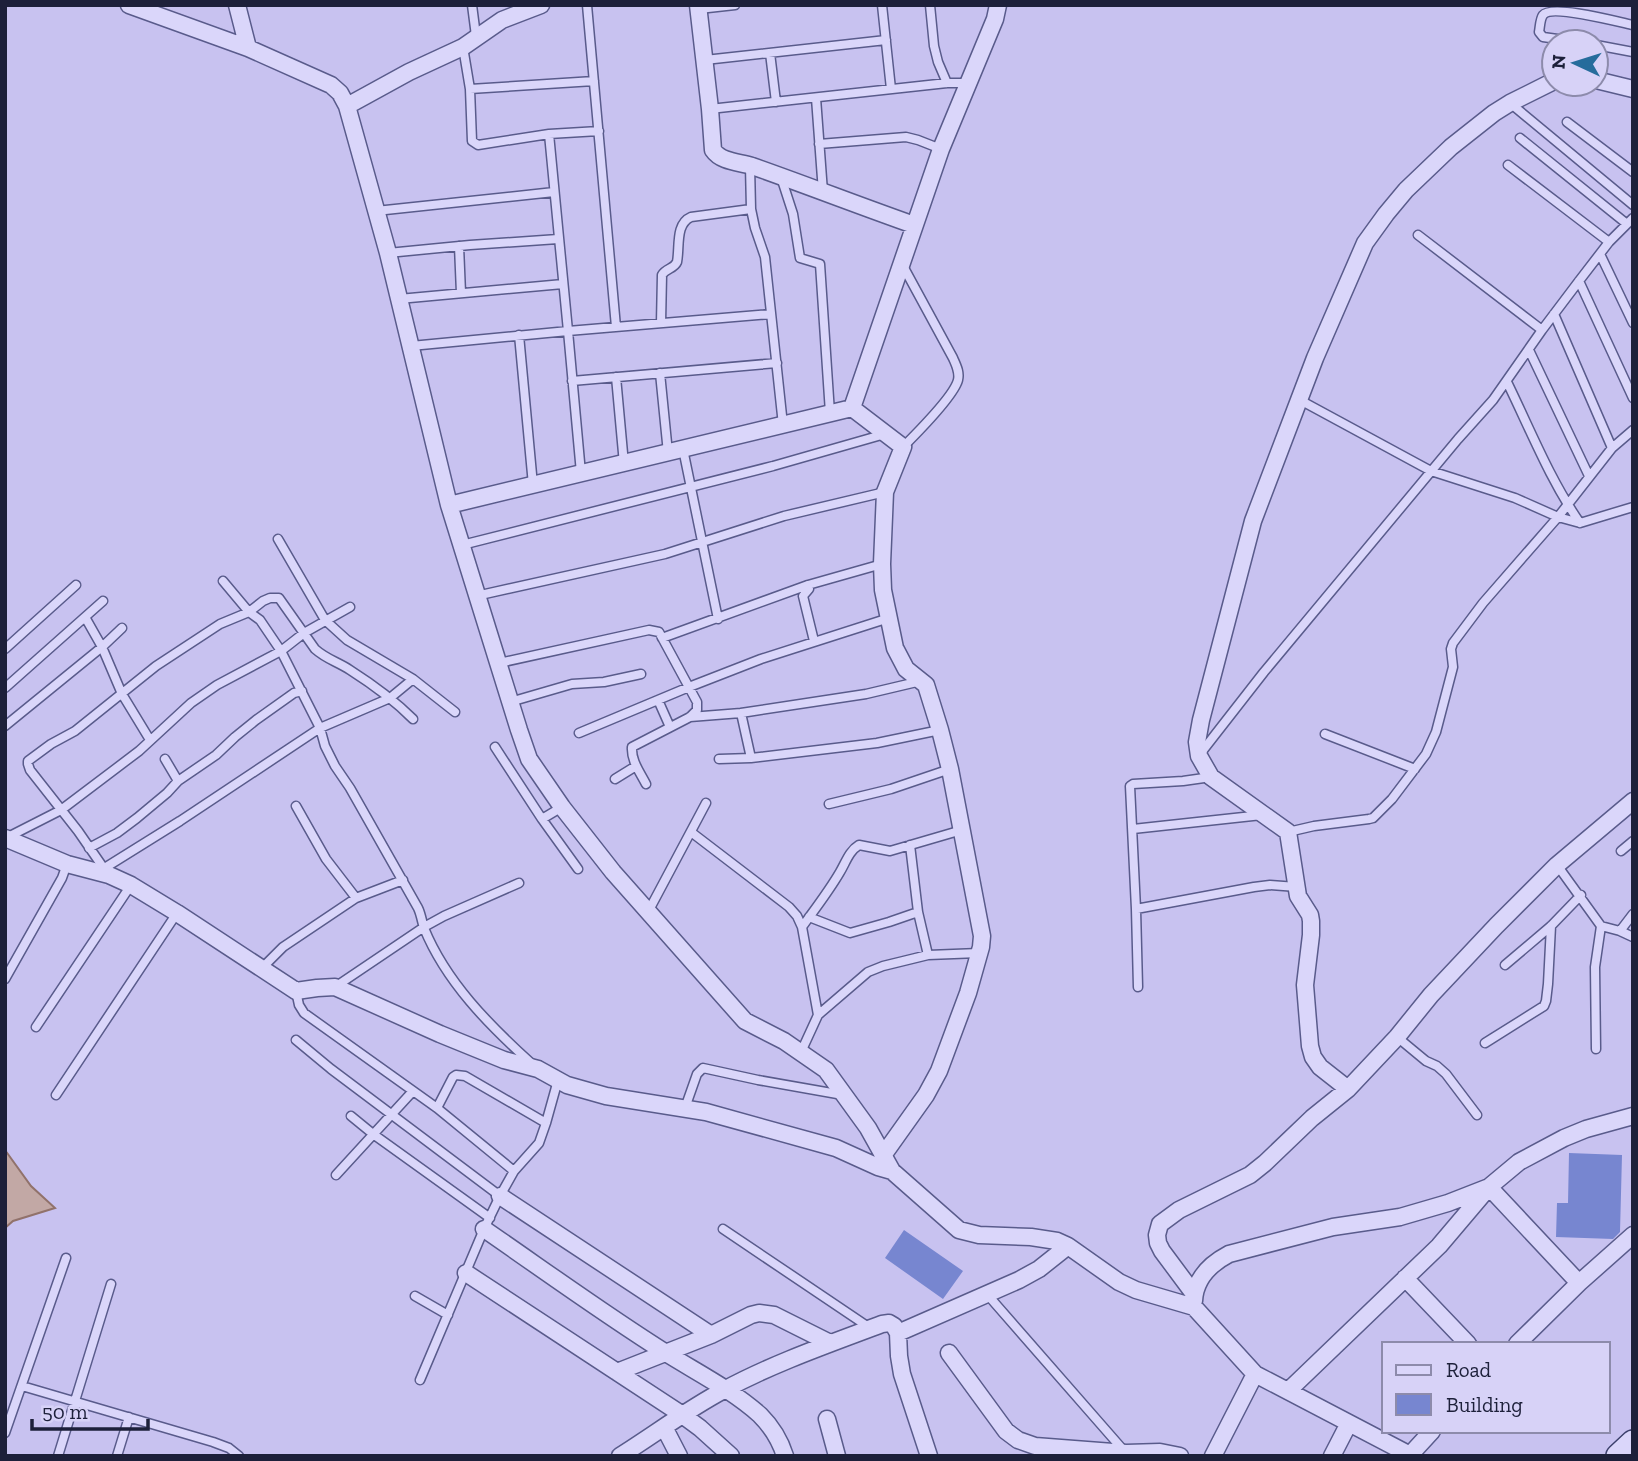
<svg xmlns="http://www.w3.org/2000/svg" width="1638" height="1461" font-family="'Zilla Slab',serif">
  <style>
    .water { fill: #c2a8a5; stroke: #91726b; stroke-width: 2 }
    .building { fill: #7786d0 }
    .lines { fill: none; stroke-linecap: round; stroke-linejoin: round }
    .lane-casing { stroke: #595b8b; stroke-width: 11 }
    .street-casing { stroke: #595b8b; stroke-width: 19 }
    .secondary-casing { stroke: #3c406c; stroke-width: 26 }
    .lane { stroke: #dad6fa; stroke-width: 8 }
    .street { stroke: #dad6fa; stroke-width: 16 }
    .secondary { stroke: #dad6fa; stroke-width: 23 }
  </style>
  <rect width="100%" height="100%" fill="#c8c2f0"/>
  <path class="water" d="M5,1150l26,36 24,22 -42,13 -8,7z"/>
  <path class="building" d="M1569,1153l53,2 -2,77 -7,7 -57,-2 1,-34h11z
    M904,1230l59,41 -20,28 -58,-41z"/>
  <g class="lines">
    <defs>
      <path id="lane" d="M472,5l4,31
        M587,5l29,322
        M882,5l9,84
        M930,5l4,41 4,16 9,21
        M699,9l36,-4
        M1579,42l-36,-5 -4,-5c1,-5 1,-13 4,-17 8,-11 76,7 90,10
        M1596,45l37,7
        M463,47l7,42 2,52 6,4 71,-11 50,-3
        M770,53l6,49
        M705,60l181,-20
        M470,89l124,-8
        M816,98l7,94
        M1510,103l123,102
        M710,109l237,-26h20
        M1567,122l66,50
        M1520,138l107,86
        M819,144l87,-7 12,3 23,9
        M1508,165l101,77
        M750,166l1,43 4,19 10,29 18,168
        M781,177l12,37 7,44 20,6 10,149
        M376,211l178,-19
        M1418,235l124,95
        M459,246l2,47
        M388,253l82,-8 88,-6
        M1600,254l33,69
        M903,266l50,92c3,7 7,14 5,22 -4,16 -42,54 -55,67
        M1579,281l54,117
        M399,299l164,-15
        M1554,314l58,134
        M661,323l1,-48c4,-7 12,-6 15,-13 3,-15 -2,-38 14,-45l60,-8
        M519,335l14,150
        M411,346l157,-15 -19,-197
        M1529,350l60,126
        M660,373l8,80
        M616,377l8,87
        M572,381l205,-18
        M1507,382c23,47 43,98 73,141
        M1298,399l133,72 84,27 43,19 54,-69 21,-18
        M683,449l35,170
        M581,473l-13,-142 203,-17
        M278,539l47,81 22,20 66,39 42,33
        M462,545l311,-79 112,-32
        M223,581l26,31 11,8 21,31 39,77 5,18 10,20 15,22 68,120c3,6 4,14 6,20 22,54 65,97 107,135
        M808,585l1,4 -6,7 11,45
        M476,596l189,-42 119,-38 101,-24
        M85,617l17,30 20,47 28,46
        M662,638l146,-53 74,-21
        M5,649l71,-64
        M499,663l150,-33 10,2 38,70v8l-7,7 -58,30c-1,14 8,25 14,37
        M921,681l-55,13 -125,19 10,45 126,-15 63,-13
        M5,688l98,-87
        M658,700l12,27
        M510,702l62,-18 32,-2 37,-8
        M690,717l51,-4
        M5,726l97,-79 20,-19
        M579,733l110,-46 72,-28 128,-41
        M1325,734l90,35
        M495,747l47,72 36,50
        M1200,754l64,-82 194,-233 35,-39 49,-70 37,-49 30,-39 24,-24
        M165,759l13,22
        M719,759l32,-1
        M615,779l21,-13
        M829,804l62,-15 59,-20
        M296,806l30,53 30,39
        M542,819l20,-12
        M1133,829l129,-14
        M691,832l98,75 8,9 5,11 16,88 -17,37
        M1288,832l26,-6 55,-7 4,-1 19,-19 34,-45 10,-22 17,-65 -2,-18 2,-6 30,-40 75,-86 22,6 53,-16
        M6,838l55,-28 78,-59 52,-48 26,-18 64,-34 23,-18 46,-26
        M910,845l8,67 10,43
        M89,848l28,-15 20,-15 30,-25 11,-12 38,-26 19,-18 21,-17 38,-27 8,-2
        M1621,851l12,-10
        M1557,865l44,61 -6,41 1,82
        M103,869l77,-48 140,-93 70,-30 23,-19
        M107,873l-29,-42 -48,-61 -2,-6v-3l23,-17 24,-13 81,-65 64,-42 29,-12 14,-11 7,-3h9l36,51c11,10 23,13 35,21 22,14 44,30 63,49
        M1136,909l118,-22 16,-2 27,2
        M648,912l58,-109
        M809,917l41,16 39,-11 29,-10
        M1601,926l19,5 13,6
        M802,927c13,-18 27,-36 38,-55 6,-10 9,-21 19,-27l31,6 72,-21
        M1620,931l13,-17
        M1505,965l46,-39 30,-31
        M262,968l21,-21 73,-49 47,-18
        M5,979l57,-101 5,-14
        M335,987l89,-60 20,-11 75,-33
        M1138,987l-2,-78 -6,-123 3,-2 50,-3 28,-4
        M296,991l3,14 5,8 133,95 77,63
        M818,1015l50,-43 15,-6 45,-11 51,-2
        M36,1027l95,-142
        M1397,1037l29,24 11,5 9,8 31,41
        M296,1040l35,29 169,127
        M1485,1043l59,-37 2,-5 2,-17 3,-58
        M56,1095l121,-182
        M437,1108l16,-31 3,-2 9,1 81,47
        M685,1108l12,-34 6,-6 55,12 85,15
        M351,1116l22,18 117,84
        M336,1175l77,-84
        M723,1229l147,99
        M986,1293l139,159
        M415,1296l33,19
        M420,1380l64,-151 16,-33 14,-25 25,-28 7,-20 12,-43
        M22,1386l191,56 16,6 10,8
        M5,1433l61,-175
        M58,1456l53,-172
        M117,1456l12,-39"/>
      <path id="street" d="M129,5l119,43 83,37 9,8 7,13
        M237,5l11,43
        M541,5l-39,15 -39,27 -54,25 -62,34 41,147 61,252 70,225 10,29 33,48 51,65 132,149 39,20 42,29 42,58 24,43 67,59 20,5 52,2 26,4 11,5
        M698,5l12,104 3,41c8,12 26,12 39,16 54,19 108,40 162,59
        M1596,80l37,9
        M852,408l51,39 -18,45 -3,72 1,26 12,58 11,21 20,16 14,45 10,39 32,167 -1,11 -13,46 -29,78 -13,24 -42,59
        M449,505l403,-97 89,-259 54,-130 3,-14
        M5,838l62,26 42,11 22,10 46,28 119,78 21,-3 18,-1 105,47 64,26 34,9 29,16 39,11 100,16 130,36 42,19 14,4
        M1348,1089l-28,-22 -7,-10 -3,-11 -5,-61 6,-50v-14l-1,-6 -12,-19 -10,-64 -77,-55 -12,-21 -2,-14 4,-22 52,-199 62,-163 50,-115 21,-29 20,-24 45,-43 43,-34 16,-10 44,-22
        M500,1196l211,139
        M484,1229c61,42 120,85 182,124 32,20 66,37 94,62 12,12 20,25 25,41
        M466,1273l215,141 19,14 31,28
        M1405,1278l63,66
        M1194,1294l-32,-43 -4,-8 -1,-8 3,-11 19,-14 71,-35 15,-12 47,-45 36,-29 49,-52 34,-42 65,-69 61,-61 76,-64
        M1194,1301c1,-22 16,-37 35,-47l104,-27 67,-10 48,-14 41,-16 30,-25 45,-24 22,-9 47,-13
        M898,1333l121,-53 20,-11 29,-23 51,36 17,8 58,17 61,67 157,82
        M1517,1344l62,-61 54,-48
        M949,1353l57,78 12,9 17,6 91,7 34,-1 20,4
        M617,1372l94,-37 40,-20 8,-2 15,2 56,28
        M1288,1391l151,-145 50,-59 90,96
        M827,1419l10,37
        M664,1427l15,29
        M1410,1455l22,-24
        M620,1456c35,-22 68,-47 104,-66 50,-27 105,-46 158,-66l7,-1 5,3 4,7 1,23 3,18 27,82
        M1213,1456l42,-82
        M1332,1456l17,-33"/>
      <path id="secondary" d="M1618,1456l15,-14"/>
    </defs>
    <use href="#lane" class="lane-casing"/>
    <use href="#street" class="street-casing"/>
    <use href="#secondary" class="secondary-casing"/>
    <use href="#lane" class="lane"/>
    <use href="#street" class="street"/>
    <use href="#secondary" class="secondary"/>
  </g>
  <rect width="1638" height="1461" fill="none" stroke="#1d203a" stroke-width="14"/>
  <rect x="1382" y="1342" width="228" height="91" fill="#d7d2f7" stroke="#8d8bab" stroke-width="2"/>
  <rect x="1396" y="1365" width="35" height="10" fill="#dad6fa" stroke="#8d8bab" stroke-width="2"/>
  <text x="1446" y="1377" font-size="21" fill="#1d203a">Road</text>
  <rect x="1396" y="1394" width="35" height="21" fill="#7786d0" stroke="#8d8bab" stroke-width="2"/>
  <text x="1446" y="1412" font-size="21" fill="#1d203a">Building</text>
  <g transform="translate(1575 63) rotate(274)"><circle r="33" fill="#d7d2f7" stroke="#8d8bab" stroke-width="2"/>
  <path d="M0-5L12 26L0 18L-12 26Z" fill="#266c9c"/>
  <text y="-10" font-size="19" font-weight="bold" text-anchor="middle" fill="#1d203a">N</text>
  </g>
  <path d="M32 1419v10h116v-10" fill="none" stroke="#1d203a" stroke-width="3.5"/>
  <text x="42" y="1419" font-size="21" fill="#1d203a" stroke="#d7d2f7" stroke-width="5" paint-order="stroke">50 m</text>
</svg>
